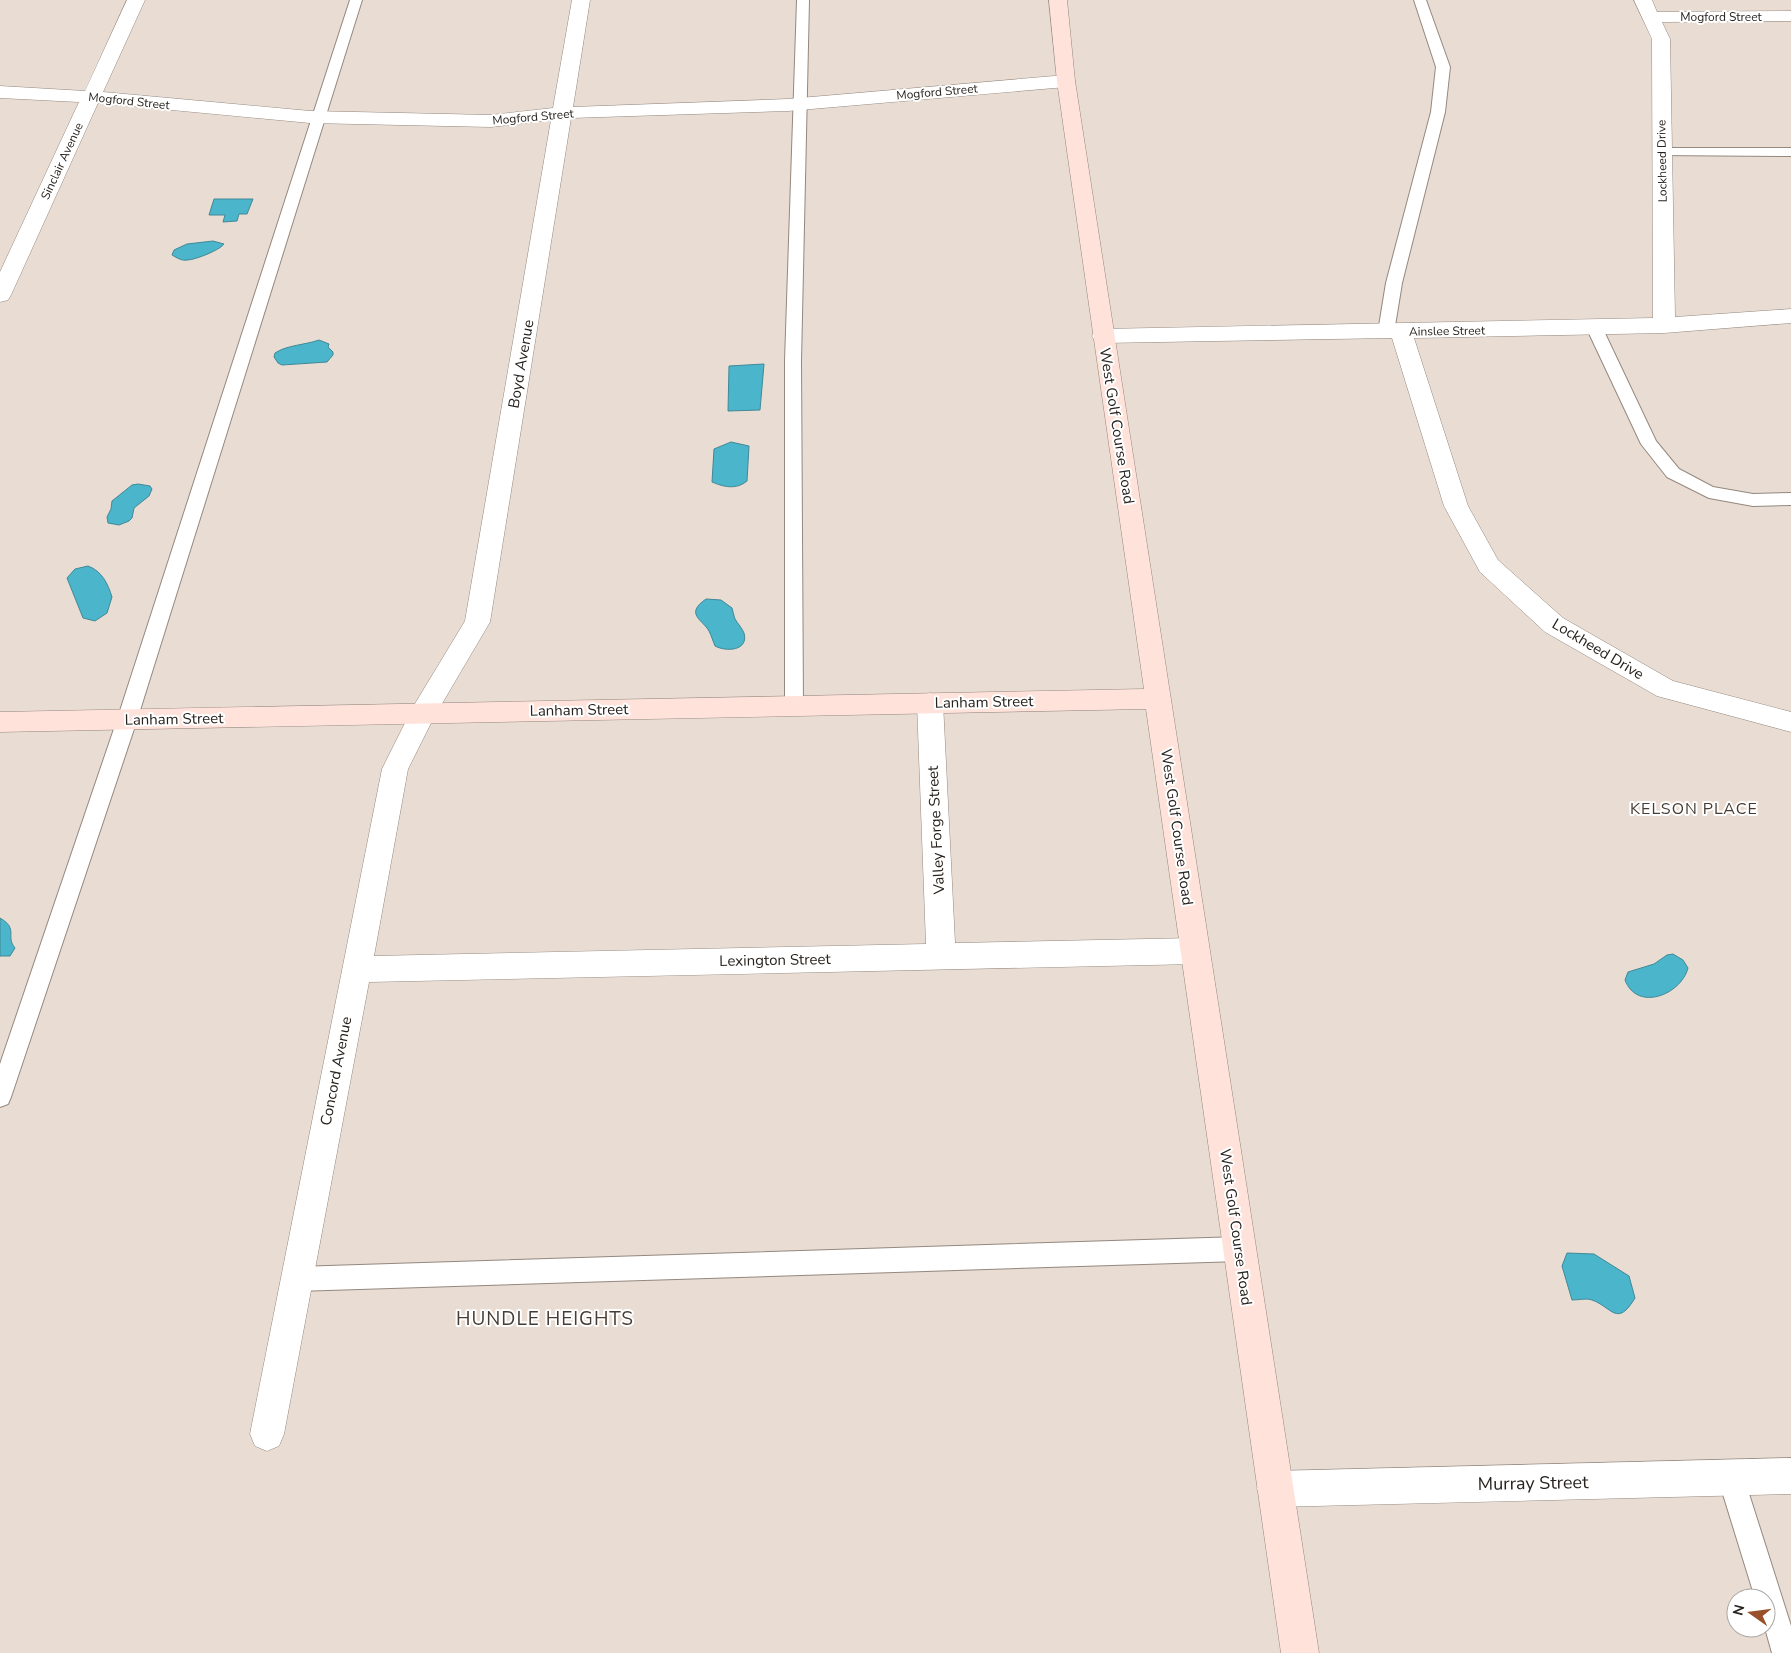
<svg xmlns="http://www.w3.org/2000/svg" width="1791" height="1653" font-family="'Nunito Sans',sans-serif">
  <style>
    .water { fill: #4bb5cb; stroke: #408997 }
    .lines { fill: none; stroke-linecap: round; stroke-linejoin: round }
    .lane-casing { stroke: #94887f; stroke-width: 2 }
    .street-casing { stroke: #94887f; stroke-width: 1 }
    .secondary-casing { stroke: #94887f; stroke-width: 1 }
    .lane { fill: #fff; fill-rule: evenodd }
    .street { fill: #fff; fill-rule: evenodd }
    .secondary { fill: #ffe2da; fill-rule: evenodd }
    .labels { text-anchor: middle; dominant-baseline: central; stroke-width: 4; stroke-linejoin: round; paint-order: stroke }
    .far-street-label { font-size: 12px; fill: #27221e; stroke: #fff }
    .street-label { font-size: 15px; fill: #27221e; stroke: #fff }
    .neighbourhood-label { font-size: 16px; letter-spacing: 1px; fill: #463c34; stroke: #fff }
    .near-street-label { font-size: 18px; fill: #27221e; stroke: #fff }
    .near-neighbourhood-label { font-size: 19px; letter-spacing: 1px; fill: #463c34; stroke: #fff }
  </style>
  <rect width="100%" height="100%" fill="#e9dcd2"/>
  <path class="water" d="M214,199h39l-6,15h-8l-2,7 -14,1 2,-7h-16z
    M213,241l11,3c-4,6 -29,16 -37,16 -5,1 -10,-2 -15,-5l2,-5 13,-6z
    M319,340l10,4 -1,3 5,5v3l-6,7 -45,3 -4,-2 -4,-6 1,-4c12,-8 30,-8 44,-13z
    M764,364l-4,46 -32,1 1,-45z
    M731,442l18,4 -2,35c-11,9 -23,6 -35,1l2,-33z
    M138,484l12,2 2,3 -3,7 -15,12 -2,10 -3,3 -10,4 -11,-2 -1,-6 4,-8 1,-8 20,-16z
    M88,566c14,5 20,18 24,31l-5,16 -12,8 -12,-3 -16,-40 8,-9z
    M706,599l15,1 11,8c1,4 2,8 3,11 3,5 7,9 9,14 5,18 -18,19 -29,13 -2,-5 -4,-11 -6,-15 -6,-11 -25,-17 -3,-32z
    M0,918c19,11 5,18 15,30l-5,8h-10z
    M1673,954l10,6 5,8c-7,27 -51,44 -63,12l3,-8 26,-8 13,-9z
    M1567,1253l27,1 35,22 6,22c-18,30 -23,9 -43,2 -5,-2 -14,0 -20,0l-10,-34z"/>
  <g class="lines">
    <defs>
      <path id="lane" d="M350,0h12l-225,720 -126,377 -3,7 -8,3v-43l117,-344z
        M797,0h12l-8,361 2,345 -2,5 -7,2 -7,-2 -2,-5v-345z
        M1414,0h12l24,67 -5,45 -43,171 -8,49 -2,4 -6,1 -6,-1 -2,-4 8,-49 45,-171 5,-45z
        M1662,148h129v8l-134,-1 -2,-3 2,-3z
        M1594,322l6,1 2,4 54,114 23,28 34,18 40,7 38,-1v12l-38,1 -44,-8 -42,-21 -26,-33 -55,-117 2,-4z
        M1240,1237l8,4 4,8 -4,8 -8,4 -944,30 -8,-4 -4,-8 4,-8 8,-4z
        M1731,1465l9,4 4,9 47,148v27h-19l-7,-25 1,-30h-11l-37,-120 4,-9z"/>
      <path id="street" d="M127,0h18l-42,92 207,19 181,4 62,-7 19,-108h18l-17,107 215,-8 278,-24 7,2 2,4 -2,4 -7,2 -278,24 -217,7 -81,504 -57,97 -25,50 -34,187 552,-12 -9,-241 4,-7 9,-3 9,3 4,7 12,240 240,-5 10,4 4,9 -4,9 -10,4 -826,18 -85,452 -5,12 -12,5 -12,-5 -5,-12 132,-665 31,-62 52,-86 86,-501 -60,7 -181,-4 -212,-20 -87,192 -3,5 -8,2v-30l79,-170 -79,-4v-12l85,5z
        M1634,0h18l5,12 134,-1v10l-129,1 8,17 5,278 116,-8v14l-127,10 -250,5 54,168 30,54 65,58 110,63 118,31v20l-134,-36 -112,-64 -65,-60 -36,-66 -52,-168 -289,5 -8,-2 -3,-5 3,-5 8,-2 550,-11 -1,-279z
        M1791,1458v36l-516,13 -12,-6 -6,-12 6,-12 12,-6z"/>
      <path id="secondary" d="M1049,0h18l8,81 244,1572h-38l-135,-944 -1146,23v-20l1144,-23 -87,-608z"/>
    </defs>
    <use href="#lane" class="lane-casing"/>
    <use href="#street" class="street-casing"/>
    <use href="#secondary" class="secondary-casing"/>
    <use href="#lane" class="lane"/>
    <use href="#street" class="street"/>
    <use href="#secondary" class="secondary"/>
  </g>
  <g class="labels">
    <g class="far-street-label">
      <text x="1721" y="17">Mogford Street</text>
      <text transform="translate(937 92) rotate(-5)">Mogford Street</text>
      <text transform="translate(129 101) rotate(6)">Mogford Street</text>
      <text transform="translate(533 117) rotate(-5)">Mogford Street</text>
      <text transform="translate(62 161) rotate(-65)">Sinclair Avenue</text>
      <text transform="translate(1662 161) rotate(-91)">Lockheed Drive</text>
      <text transform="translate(1447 331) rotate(-1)">Ainslee Street</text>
    </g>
    <g class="street-label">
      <text transform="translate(521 364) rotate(-80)">Boyd Avenue</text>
      <text transform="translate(1117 426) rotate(81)">West Golf Course Road</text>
      <text transform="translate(1598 649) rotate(31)">Lockheed Drive</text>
      <text transform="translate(984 702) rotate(-1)">Lanham Street</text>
      <text transform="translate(579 710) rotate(-1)">Lanham Street</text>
      <text transform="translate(174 719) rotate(-1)">Lanham Street</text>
      <text transform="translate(1177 827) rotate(82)">West Golf Course Road</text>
      <text transform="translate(936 830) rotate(-93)">Valley Forge Street</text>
      <text transform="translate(775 960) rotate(-1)">Lexington Street</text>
      <text transform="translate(336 1071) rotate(-79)">Concord Avenue</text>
      <text transform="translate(1236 1227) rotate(82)">West Golf Course Road</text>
    </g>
    <g class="neighbourhood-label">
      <text x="1694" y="809">KELSON PLACE</text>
    </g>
    <g class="near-street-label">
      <text transform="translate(1533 1483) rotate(-1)">Murray Street</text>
    </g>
    <g class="near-neighbourhood-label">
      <text x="545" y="1319">HUNDLE HEIGHTS</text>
    </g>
  </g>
  <g transform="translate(1751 1613) rotate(284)"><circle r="24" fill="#ffffff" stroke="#a9a7a5"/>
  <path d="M0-4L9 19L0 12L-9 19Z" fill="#975029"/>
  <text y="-8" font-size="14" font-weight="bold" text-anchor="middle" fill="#27221e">N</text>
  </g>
</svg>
